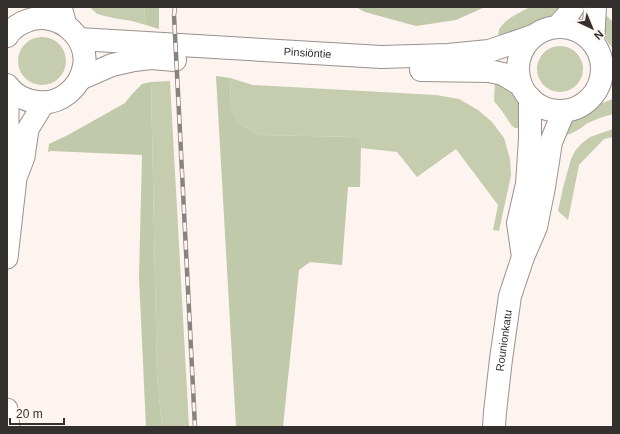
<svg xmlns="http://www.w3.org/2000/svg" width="620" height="434" font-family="Helvetica,sans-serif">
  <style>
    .green { fill: #c5cdae }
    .forest { fill: #c0c9a9 }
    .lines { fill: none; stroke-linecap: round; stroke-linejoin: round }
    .tertiary-casing { stroke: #9a918e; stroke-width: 23 }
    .secondary-casing { stroke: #9a918e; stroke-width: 24 }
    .tertiary { stroke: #fff; stroke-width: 21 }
    .secondary { stroke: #fff; stroke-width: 22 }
    .rail-casing { stroke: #898380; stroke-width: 4.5 }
    .rail { stroke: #fdf3ef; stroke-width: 3; stroke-dasharray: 9; stroke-linecap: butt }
    .labels { text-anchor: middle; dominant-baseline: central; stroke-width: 3; stroke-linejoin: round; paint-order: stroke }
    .street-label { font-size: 11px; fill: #33302e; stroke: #fdf3ef }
  </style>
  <rect width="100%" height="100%" fill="#fdf3ef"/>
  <path class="green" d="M90,7h54l2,18 -14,-4 -19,-3 -16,-4z
    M530,7h30c-14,17 -42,24 -62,30 1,-3 0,-7 2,-9 5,-9 21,-16 30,-21z
    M603,14l5,3 5,5v26c-11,-9 -9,-21 -10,-34z
    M18 61a24 24 0 1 1 48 0a24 24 0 1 1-48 0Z
    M537 69a23 23 0 1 1 46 0a23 23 0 1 1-46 0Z
    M230,78l23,7 183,10 23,4 19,11 14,12 12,16 6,21 1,16 -12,56 -6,-1 5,-25 -42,-56 -39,28 -20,-25 -36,-4 1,-7 -5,-4 -98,-2 -20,-12 -8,-15z
    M495,79c4,3 9,6 14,9 11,10 12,27 12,40h-6l-3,-2 -10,-15 -8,-10z
    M170,81l19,346h-27l-5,-51 -6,-294z
    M613,99v15c-8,2 -17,5 -25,9 -8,5 -16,13 -26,12 3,-4 6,-9 9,-12 12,-12 27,-19 42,-24z
    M613,129v8l-9,2 -25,26 -11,55 -10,-9 5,-23 8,-29 4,-8 6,-7 9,-7z"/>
  <path class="forest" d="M144,7h15v22l-13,-4z
    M356,7h129l-29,13 -40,6 -51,-14z
    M216,76l14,2 1,30 8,15 20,12 98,2 5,4 -1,7 -1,39h-12l-6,78 -32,-3 -11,8 -16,157h-47z
    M151,82l6,294 5,51h-16l-7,-150 3,-122 -91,-4 -3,1 1,-8 19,-9 57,-32 7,-9 10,-10z"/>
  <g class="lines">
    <defs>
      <path id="tertiary" d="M61,7l5,18
        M8,87v39l1,28 7,24
        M7,258l9,-80 8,-21 4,-28 16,-26
        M7,409l2,18"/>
      <g id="secondary">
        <path d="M557,27l10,-11 6,-9"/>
        <circle cx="560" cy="69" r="42"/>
        <path d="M7,36c7,-11 23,-19 37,-18 24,2 44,24 40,48 -4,22 -24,39 -46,36 -12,-1 -24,-7 -31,-17"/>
        <path id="s1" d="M79,39l302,18 67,-2 41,-4 44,-15"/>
        <path d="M593,43l2,-36"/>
        <path d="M421,70l68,1 14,3 18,11"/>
        <path d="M80,79l32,-14 22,-5 17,-2 24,2"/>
        <path d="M523,257l-5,-34 9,-39 3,-45v-41"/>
        <path id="s2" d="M494,427l1,-15 6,-53 9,-63 13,-39 13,-30 8,-40 7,-45 13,-31"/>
      </g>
    </defs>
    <use href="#tertiary" class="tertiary-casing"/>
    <use href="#secondary" class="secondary-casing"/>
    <use href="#tertiary" class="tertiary"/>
    <use href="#secondary" class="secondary"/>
    <defs>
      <path id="rail" d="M175,7l-1,8 21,412"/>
    </defs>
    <use href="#rail" class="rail-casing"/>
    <use href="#rail" class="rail"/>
  </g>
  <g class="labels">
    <g class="street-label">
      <text stroke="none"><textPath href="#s1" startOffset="229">Pinsiöntie</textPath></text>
      <text stroke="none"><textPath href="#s2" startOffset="87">Rounionkatu</textPath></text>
    </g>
  </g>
  <rect width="620" height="434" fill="none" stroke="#33302e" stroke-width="16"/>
  <g transform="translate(592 28) rotate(136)" stroke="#fdf3ef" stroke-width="3" paint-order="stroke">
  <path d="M0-3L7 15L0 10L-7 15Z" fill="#33302e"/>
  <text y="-6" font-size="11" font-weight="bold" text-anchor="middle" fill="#33302e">N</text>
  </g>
  <path d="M10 418v6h54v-6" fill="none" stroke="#33302e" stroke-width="2"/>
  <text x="16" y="418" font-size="12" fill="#33302e" stroke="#fdf3ef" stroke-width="3" paint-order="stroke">20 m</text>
</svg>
